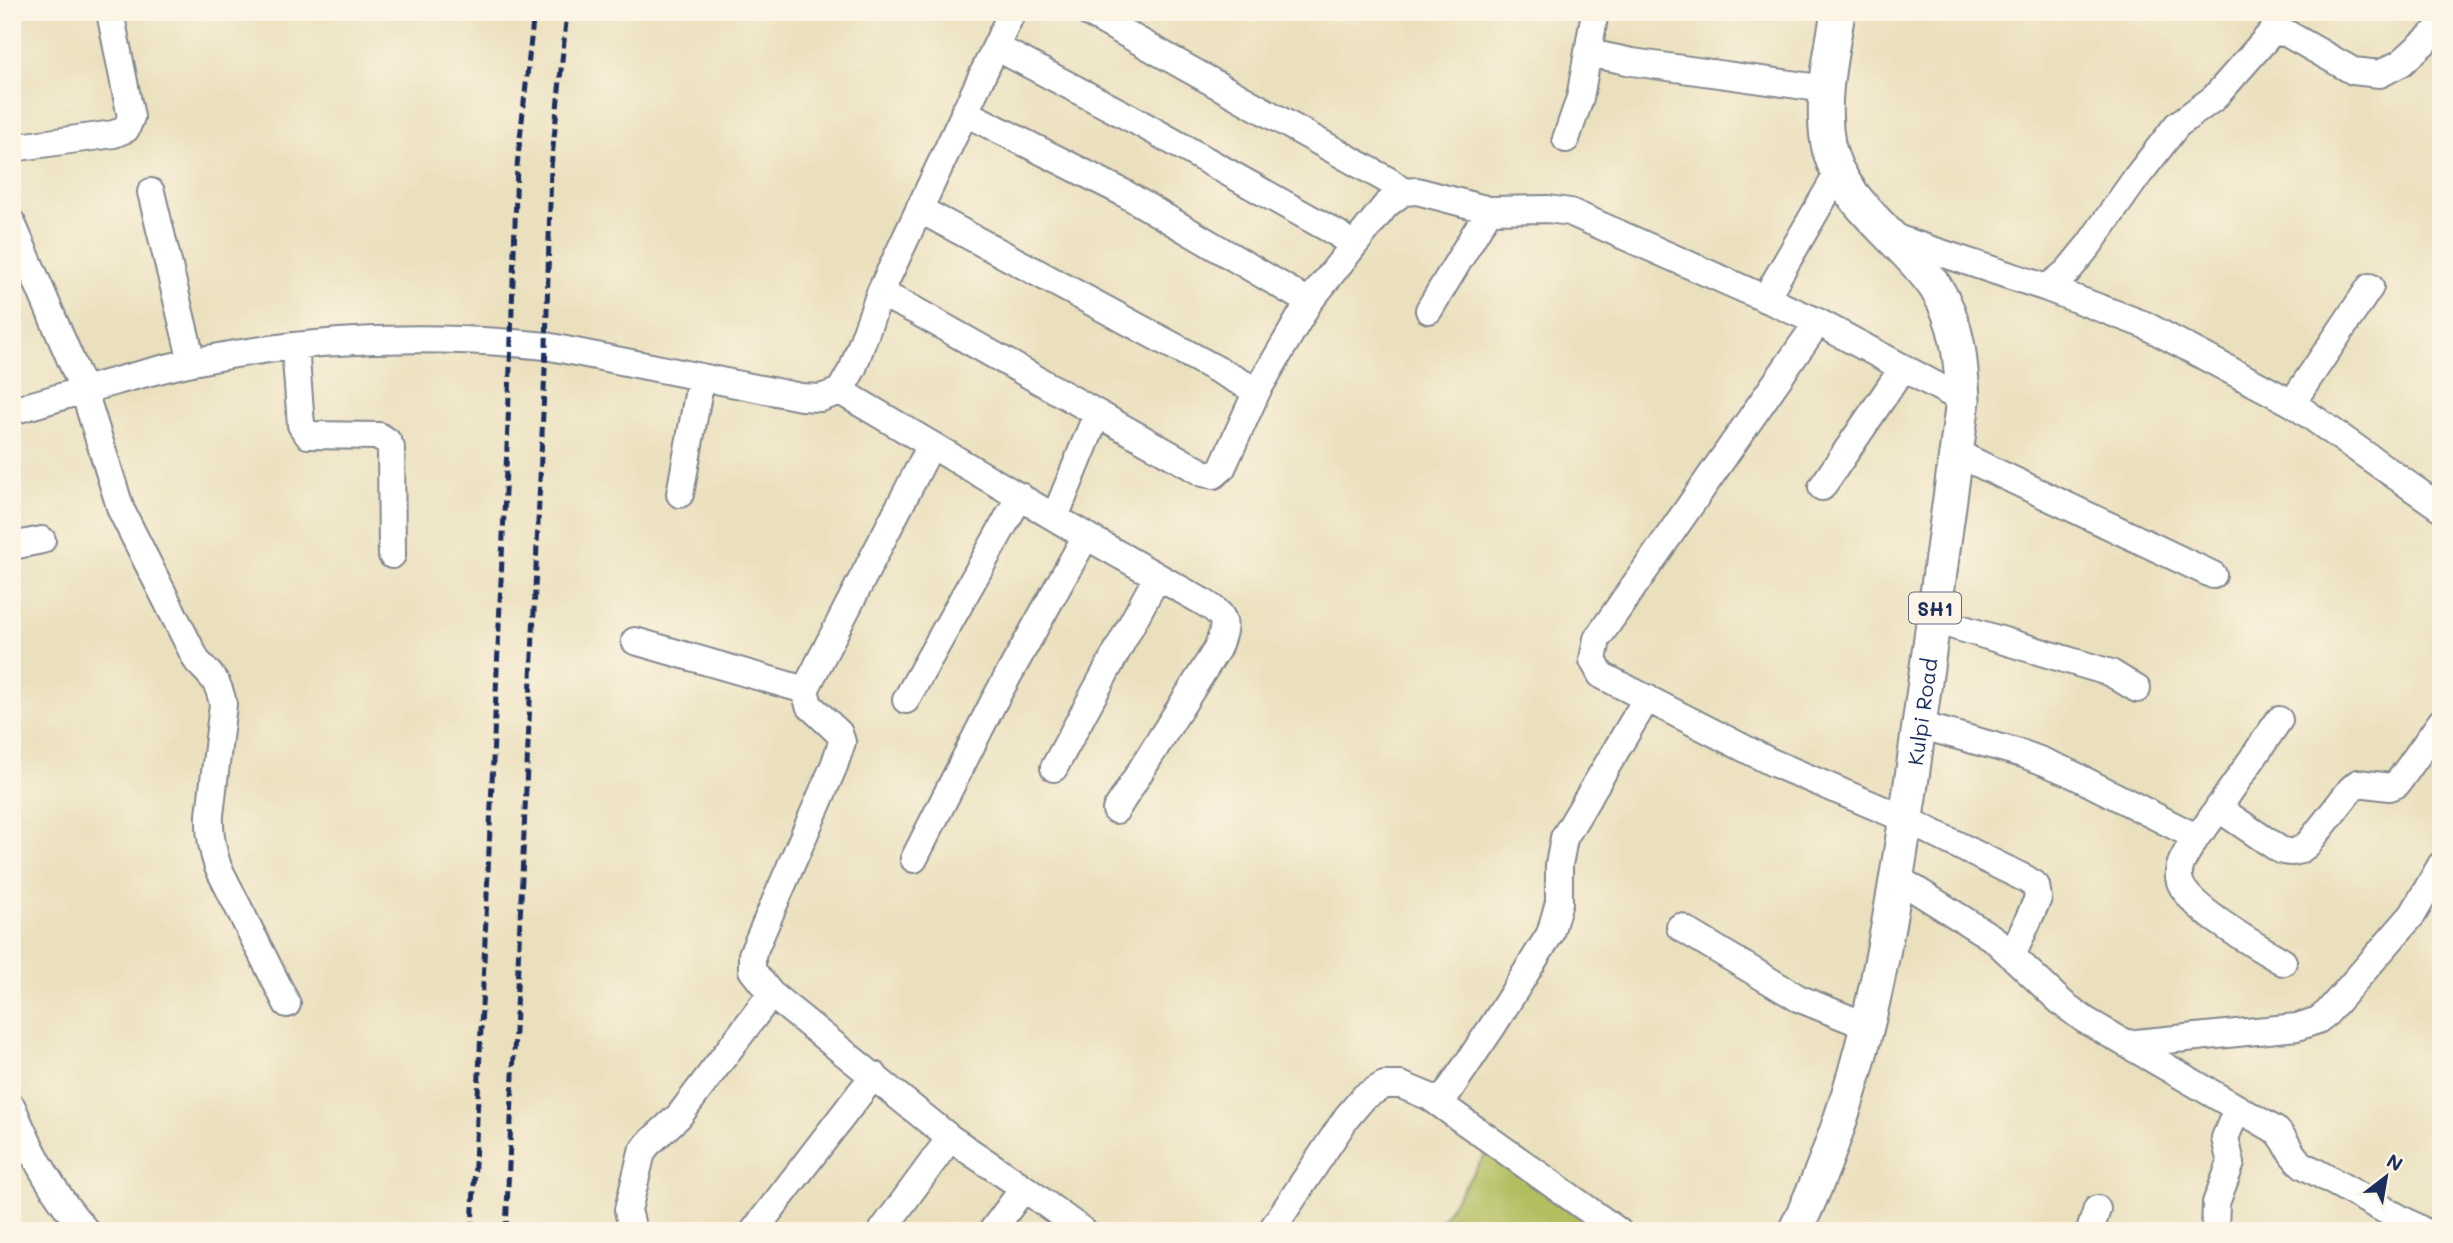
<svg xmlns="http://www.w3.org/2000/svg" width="2453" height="1243" font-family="Mali,sans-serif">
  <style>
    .green { fill: #b2be60; stroke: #66765f; stroke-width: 2 }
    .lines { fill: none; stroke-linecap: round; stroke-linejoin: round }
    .minor-casing { stroke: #83888e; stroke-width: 30 }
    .major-casing { stroke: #83888e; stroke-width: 37 }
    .minor { stroke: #fff; stroke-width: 26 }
    .major { stroke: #fff; stroke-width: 33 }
    .rail { stroke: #1b2f5e; stroke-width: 5; stroke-dasharray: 10 5; stroke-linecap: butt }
    .labels { text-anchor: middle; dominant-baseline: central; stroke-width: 5; stroke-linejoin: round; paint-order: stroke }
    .shield { fill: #fcf5e5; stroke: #5e6a86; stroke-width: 2 }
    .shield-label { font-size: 19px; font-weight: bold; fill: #1b2f5e }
    .street-label { font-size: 21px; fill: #1b2f5e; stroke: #fcf5e5 }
  </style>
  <rect width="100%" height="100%" fill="#fcf5e5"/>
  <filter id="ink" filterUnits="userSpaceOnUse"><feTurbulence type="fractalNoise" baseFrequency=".0143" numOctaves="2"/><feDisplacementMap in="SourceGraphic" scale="14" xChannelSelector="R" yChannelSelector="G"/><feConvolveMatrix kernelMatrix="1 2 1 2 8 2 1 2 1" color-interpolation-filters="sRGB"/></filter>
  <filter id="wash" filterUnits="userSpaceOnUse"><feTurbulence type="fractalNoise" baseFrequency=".00686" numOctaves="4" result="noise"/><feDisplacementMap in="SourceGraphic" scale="28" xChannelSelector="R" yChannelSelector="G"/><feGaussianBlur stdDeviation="1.57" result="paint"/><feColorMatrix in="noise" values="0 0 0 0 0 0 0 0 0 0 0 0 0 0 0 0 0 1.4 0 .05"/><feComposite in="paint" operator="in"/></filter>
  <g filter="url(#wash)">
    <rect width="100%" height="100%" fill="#ebe0bd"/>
    <path class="green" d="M1493,1144l119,87h-178z"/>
  </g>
  <g filter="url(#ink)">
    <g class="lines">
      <defs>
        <path id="minor" d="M1087,12l302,169 14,11
          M996,47l140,74 202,113 14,12
          M1589,53l43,9 194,27
          M964,112l158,80 187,110
          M1566,139l14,-41 15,-86
          M12,148l102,-14 12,-5 5,-12 -21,-105
          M151,192l41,170
          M919,209l338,182
          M12,223l72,168 37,119 76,151c16,17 21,19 26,43l-13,111c-1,19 2,34 8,52l69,137
          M1890,236l157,52 98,37 147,78 149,105
          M2047,288l20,-16 22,-27 47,-67 41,-53 37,-27 58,-66 14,1 67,38 27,3 21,-11 40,-36
          M880,293l34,17 289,163 11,2 8,-7 35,-77 52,-89 77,-97 17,-13 14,-1 72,19 59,-1 22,3 248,110 145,78
          M1765,299l73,-126
          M1429,310l60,-100
          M1818,322l-221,317 -4,21 8,15 170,87 134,57 121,60 10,7 2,12 -26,58
          M295,346l6,79 7,10 71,1 8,5 4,7 1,107
          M840,391l246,145 117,66c25,15 24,21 14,47l-101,161
          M2292,403l78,-116
          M12,411c60,-17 119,-36 180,-49 115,-24 237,-28 354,-16l255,51 20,1 19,-7 13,-23 27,-75 132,-281
          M931,445l-126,245 4,15 30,28 3,9 -8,24 -82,189v15l19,24 179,144 74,50
          M1956,453l257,122
          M1822,487l81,-119
          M680,494l21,-116
          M1055,517l42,-103
          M12,546l30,-6
          M1934,620l177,53 26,16
          M635,641l170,49
          M906,700l114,-204
          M1919,725l104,29 19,7 26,11 122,62 9,-1 7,-7 73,-106
          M1054,768l103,-191
          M2218,808l62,42c13,4 19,2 29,-7l42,-54 7,-6 32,4 7,-3 44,-62
          M2199,833c-7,12 -22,30 -20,44 2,28 80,70 104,85
          M914,859l80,-158 92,-165
          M1897,878l97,61 68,64 23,17 192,111c13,13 11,23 26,34l120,66
          M1680,927l118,71 69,28
          M2126,1044l171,-17 21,-7 9,-7 86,-99 28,-49
          M1440,1104l54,-80 56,-90 9,-32v-37l5,-27 83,-140
          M12,1107c19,46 41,87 74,124
          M633,1231l-5,-21 14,-58 6,-8 31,-28 92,-122
          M754,1231l120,-156
          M882,1231l68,-93
          M992,1231l32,-43 59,43
          M1271,1231l76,-114 17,-20 20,-12h17l29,12 188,134
          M2090,1231l7,-22
          M2215,1231l1,-28 15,-40 -6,-25 12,-29"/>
        <g id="major">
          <path id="s1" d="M1795,1231c70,-141 94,-299 117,-454 18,-125 35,-251 51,-377 -2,-40 -5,-78 -27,-112 -31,-47 -97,-86 -108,-144 -8,-44 3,-88 10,-132"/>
        </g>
      </defs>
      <use href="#minor" class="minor-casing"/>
      <use href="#major" class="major-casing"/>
      <use href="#minor" class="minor"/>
      <use href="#major" class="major"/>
      <path class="rail" d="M472,1231l36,-807 9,-258 17,-154
        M506,1231l40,-885 5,-179 16,-155"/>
    </g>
  </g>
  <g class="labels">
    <rect class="shield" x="1909" y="592.5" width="52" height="31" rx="5"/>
    <g class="shield-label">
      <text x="1935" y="608">SH1</text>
    </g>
    <g class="street-label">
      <text stroke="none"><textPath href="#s1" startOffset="537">Kulpi Road</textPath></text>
    </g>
  </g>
  <rect width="2453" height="1243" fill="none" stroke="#fcf5e5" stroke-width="42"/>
  <g transform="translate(2386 1177) rotate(31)" stroke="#fcf5e5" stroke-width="5" paint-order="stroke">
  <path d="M0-5L12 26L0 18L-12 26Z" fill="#1b2f5e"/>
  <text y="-10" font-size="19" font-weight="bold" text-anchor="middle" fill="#1b2f5e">N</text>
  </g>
</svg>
